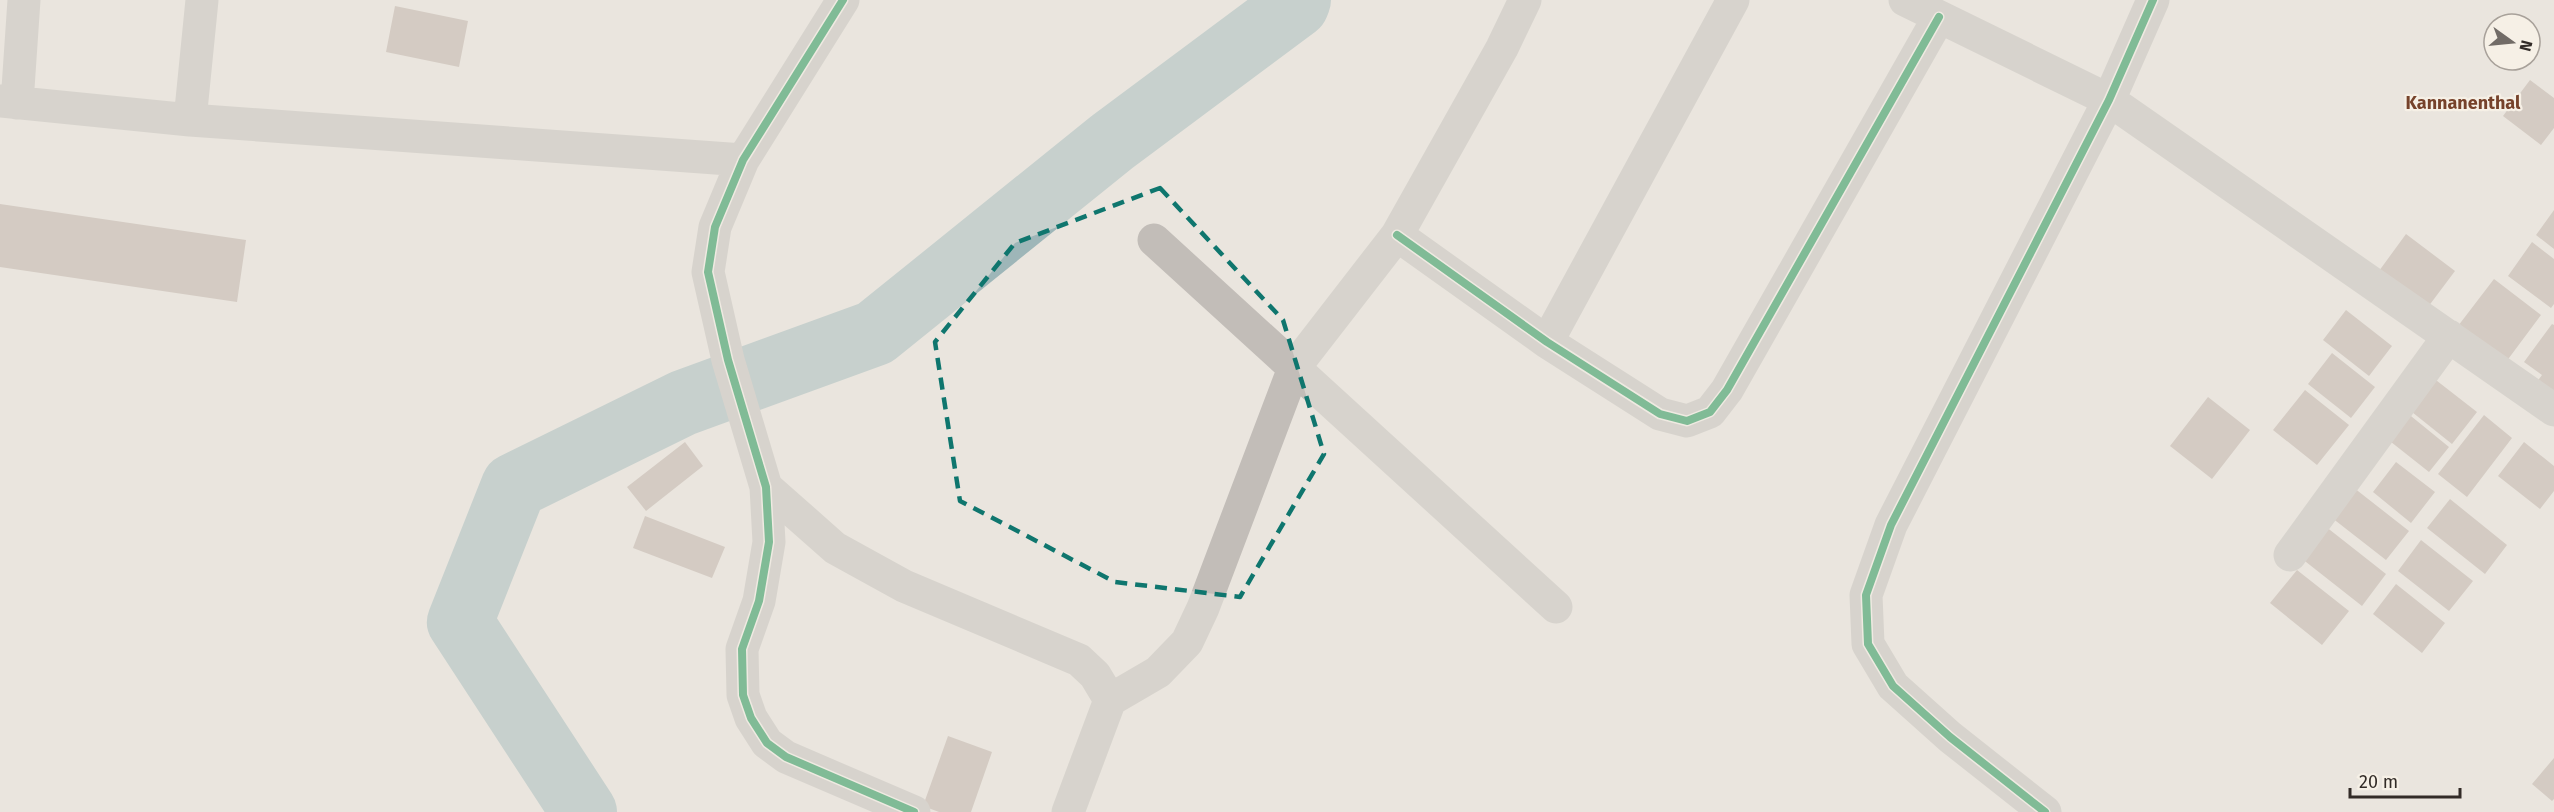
<svg xmlns="http://www.w3.org/2000/svg" width="2554" height="812" font-family="'Fira Sans',sans-serif">
  <style>
    .lines { fill: none; stroke-linecap: round; stroke-linejoin: round }
    .river { stroke: #9eb6b8; stroke-width: 66 }
    .building { fill: #bbaba2 }
    .street { stroke: #c2bdb8; stroke-width: 33 }
    .cycleway-casing { stroke: #f6f0e6; stroke-width: 11 }
    .cycleway { stroke: #00873e; stroke-width: 8 }
    .marked { fill: none; stroke: #0f766e; stroke-width: 4.5; stroke-dasharray: 12 8; stroke-linejoin: round }
    .labels { text-anchor: middle; dominant-baseline: central; stroke-width: 4.5; stroke-linejoin: round; paint-order: stroke }
    .neighbourhood-label { font-size: 18px; font-weight: bold; fill: #76422b; stroke: #f6f0e6 }
  </style>
  <rect width="100%" height="100%" fill="#eae5de"/>
  <g class="lines">
    <path class="river" d="M584,812l-124,-190 54,-136 169,-83 192,-70 237,-191 184,-137 2,-5"/>
  </g>
  <path class="building" d="M395,6l73,15 -9,46 -73,-15z
    M2530,80l24,18v30l-13,17 -38,-29z
    M0,204l246,36 -9,62 -237,-35z
    M2554,210v39l-18,-14z
    M2406,234l49,37 -27,36 -49,-36z
    M2532,242l22,17v45l-3,4 -43,-32z
    M2494,279l47,36 -35,47 -48,-36z
    M2346,310l46,36 -23,30 -46,-36z
    M2552,324l2,1v78l-21,-16 9,-12 -18,-13z
    M2332,353l43,34 -24,31 -43,-34z
    M2432,377l45,35 -25,32 -45,-36z
    M2305,390l44,35 -32,40 -44,-35z
    M2208,397l42,33 -38,49 -42,-33z
    M2406,412l43,35 -20,25 -43,-34z
    M2484,415l28,23 -45,59 -29,-23z
    M685,442l18,24 -57,45 -19,-24z
    M2524,442l30,24v25l-14,18 -42,-33z
    M2396,462l39,30 -24,31 -38,-31z
    M2349,484l60,47 -23,29 -59,-46z
    M2450,499l57,46 -22,29 -58,-46z
    M645,516l80,31 -13,31 -79,-30z
    M2325,526l61,48 -24,32 -61,-48z
    M2421,540l52,41 -24,30 -51,-40z
    M2297,570l52,41 -27,34 -52,-42z
    M2396,584l49,39 -23,30 -49,-39z
    M948,736l44,16 -21,60h-32l-16,-6z
    M2554,758v41l-2,2 -20,-17z"/>
  <g class="lines">
    <path class="street" d="M202,0l-12,120 553,40
      M843,0l-100,160 -28,67 -7,45 20,88 38,127 3,55 -10,59 -17,48 1,46 8,23 16,25 19,14 128,55
      M1905,0l204,100 445,310
      M0,101l190,19
      M17,103l7,-103
      M1397,235l150,107 113,72 27,7 23,-9 17,-22 212,-373
      M1154,240l402,367
      M1547,342l186,-342
      M766,487l69,61 69,38 175,74 16,15 15,25 -42,112
      M2290,555l159,-219
      M1110,700l48,-28 29,-30 16,-34 91,-240 103,-133 105,-187 23,-48
      M2045,812l-95,-75 -57,-51 -25,-42 -2,-49 25,-70 218,-425 44,-100"/>
    <defs>
      <path id="cycleway" d="M843,0l-100,160 -28,67 -7,45 20,88 38,127 3,55 -10,59 -17,48 1,46 8,23 16,25 19,14 128,55
        M1397,235l150,107 113,72 27,7 23,-9 17,-22 212,-373
        M2045,812l-95,-75 -57,-51 -25,-42 -2,-49 25,-70 218,-425 44,-100"/>
    </defs>
    <use href="#cycleway" class="cycleway-casing"/>
    <use href="#cycleway" class="cycleway"/>
  </g>
  <path d="M0 0H2554V812H0ZM1160,188l123,132 41,134 -84,143 -125,-15 -155,-81 -25,-159 80,-99z" fill="#eae5de" fill-opacity=".55" fill-rule="evenodd"/>
  <path class="marked" d="M1160,188l123,132 41,134 -84,143 -125,-15 -155,-81 -25,-159 80,-99z"/>
  <g class="labels">
    <g class="neighbourhood-label">
      <text x="2463" y="103">Kannanenthal</text>
    </g>
  </g>
  <g transform="translate(2512 42) rotate(105)"><circle r="28" fill="#f6f0e6" stroke="#a8a19a" stroke-width="1.5"/>
  <path d="M0-4.5L10 22L0 15L-10 22Z" fill="#726c67"/>
  <text y="-9" font-size="16" font-weight="bold" text-anchor="middle" fill="#322b27">N</text>
  </g>
  <path d="M2350 788v9h110v-9" fill="none" stroke="#322b27" stroke-width="3"/>
  <text x="2359" y="788" font-size="18" fill="#322b27" stroke="#f6f0e6" stroke-width="4.5" paint-order="stroke">20 m</text>
</svg>
